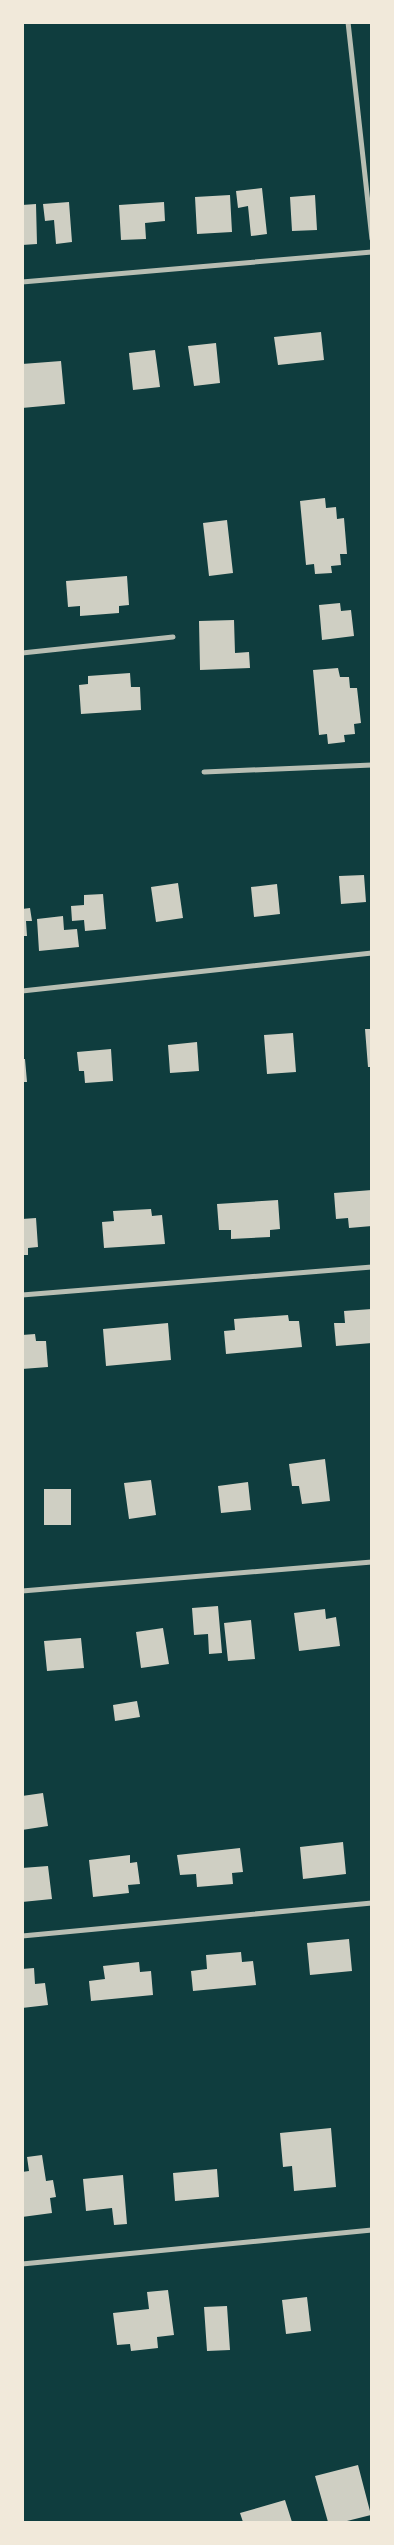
<svg xmlns="http://www.w3.org/2000/svg" width="394" height="2545" font-family="'Source Sans 3',sans-serif">
  <style>
    .building { fill: #cfcfc3 }
    .lines { fill: none; stroke-linecap: round; stroke-linejoin: round }
    .minor { stroke: #b8beb3; stroke-width: 5 }
  </style>
  <rect width="100%" height="100%" fill="#0f3d3e"/>
  <path class="building" d="M262,188l5,46 -16,2 -3,-30 -10,2 -2,-17z
    M230,195l2,37 -35,2 -2,-37z
    M315,195l2,35 -25,1 -2,-34z
    M69,202l3,40 -16,2 -2,-24 -9,1 -2,-17z
    M164,202l1,19 -20,2 1,16 -25,1 -2,-35z
    M36,204l1,40 -15,1v-40z
    M321,332l3,28 -46,5 -4,-28z
    M216,343l4,40 -26,3 -6,-40z
    M155,350l5,37 -27,3 -4,-37z
    M61,361l4,43 -43,4v-44z
    M325,498l1,10 10,-1 1,12 7,-1 3,36h-7l1,11 -10,1 1,7 -17,1 -1,-10 -8,1 -6,-64z
    M227,520l6,53 -24,3 -6,-53z
    M127,576l2,29 -10,1v7l-39,3v-10l-12,1 -2,-26z
    M340,603l1,8 10,-1 3,26 -32,4 -3,-35z
    M234,620l1,33 14,-1 1,16 -50,2 -1,-49z
    M338,668l2,9h9l1,11h7l4,35 -7,1 1,10 -11,1 1,7 -17,2 -1,-10 -8,1 -6,-65z
    M130,673l1,14h9l1,23 -60,4 -2,-29 9,-1v-8z
    M364,875l2,27 -25,2 -2,-28z
    M178,883l5,35 -27,4 -5,-35z
    M277,884l3,30 -26,3 -3,-30z
    M103,894l3,35 -21,2 -1,-11 -12,1 -1,-15 13,-1v-10z
    M30,908l2,13h-6l1,15h-5v-27z
    M63,916l1,14 13,-1 2,18 -40,4 -2,-32z
    M365,1029h7v38h-4z
    M293,1033l3,39 -29,2 -3,-39z
    M197,1042l2,29 -29,2 -2,-28z
    M111,1049l2,32 -28,2 -1,-12h-5l-2,-19z
    M22,1059h3l2,23h-5z
    M372,1190v36l-23,2 -1,-10 -12,1 -2,-26z
    M278,1200l2,29 -10,1v7l-39,2v-9h-12l-2,-26z
    M151,1209l1,7 10,-1 3,29 -61,4 -2,-26 12,-1 -1,-10z
    M36,1218l2,29 -10,1v7h-6v-36z
    M372,1309v34l-36,3 -2,-23h11l-1,-12z
    M288,1315l1,6h10l3,26 -76,7 -2,-23 11,-1 -1,-11z
    M168,1323l3,37 -65,6 -3,-37z
    M35,1334l1,7h10l2,26 -26,2v-34z
    M325,1459l5,42 -28,3 -3,-18h-7l-3,-22z
    M151,1480l5,35 -27,4 -5,-36z
    M248,1482l3,28 -30,3 -3,-27z
    M44,1489h27v36h-27z
    M218,1606l4,47 -13,1 -1,-20 -14,1 -2,-27z
    M325,1609l1,10 10,-2 4,29 -41,5 -5,-38z
    M251,1620l4,39 -27,2 -4,-38z
    M163,1628l6,36 -28,4 -5,-36z
    M81,1638l3,30 -37,3 -3,-30z
    M137,1701l3,16 -25,4 -2,-16z
    M43,1793l5,33 -26,4v-34z
    M343,1842l3,32 -43,5 -3,-32z
    M240,1848l3,24 -11,1 1,11 -36,3 -1,-13 -16,1 -3,-20z
    M130,1855v8l7,-1 3,22 -12,1 1,8 -36,4 -4,-37z
    M48,1866l4,33 -30,3v-34z
    M349,1939l3,32 -42,4 -3,-32z
    M241,1952l1,10 11,-1 3,24 -63,6 -2,-20 16,-2 -1,-14z
    M139,1962l1,10 11,-1 2,24 -62,6 -2,-20 16,-2 -2,-13z
    M34,1968l1,16 10,-1 3,22 -26,3v-39z
    M331,2128l5,59 -42,4 -2,-25 -9,1 -3,-34z
    M42,2155l4,26 7,-1 3,17 -6,1 2,15 -30,4v-45l7,-1 -2,-14z
    M217,2169l2,28 -44,4 -2,-28z
    M123,2175l4,49 -13,1 -2,-17 -26,3 -3,-32z
    M168,2290l6,45 -17,2 1,11 -27,3 -1,-7 -13,1 -4,-32 36,-4 -2,-17z
    M307,2297l4,34 -25,3 -4,-34z
    M227,2306l3,44 -23,1 -3,-44z
    M358,2465l13,50 -28,7h-15l-13,-46z
    M285,2500l7,22h-49l-3,-9z"/>
  <g class="lines">
    <path class="minor" d="M348,22l24,217
      M22,282l350,-30
      M22,653l151,-16
      M204,772l168,-7
      M22,991l350,-38
      M22,1295l350,-28
      M22,1591l350,-29
      M22,1936l350,-33
      M22,2264l350,-34"/>
  </g>
  <rect width="394" height="2545" fill="none" stroke="#f1e9da" stroke-width="48"/>
</svg>
